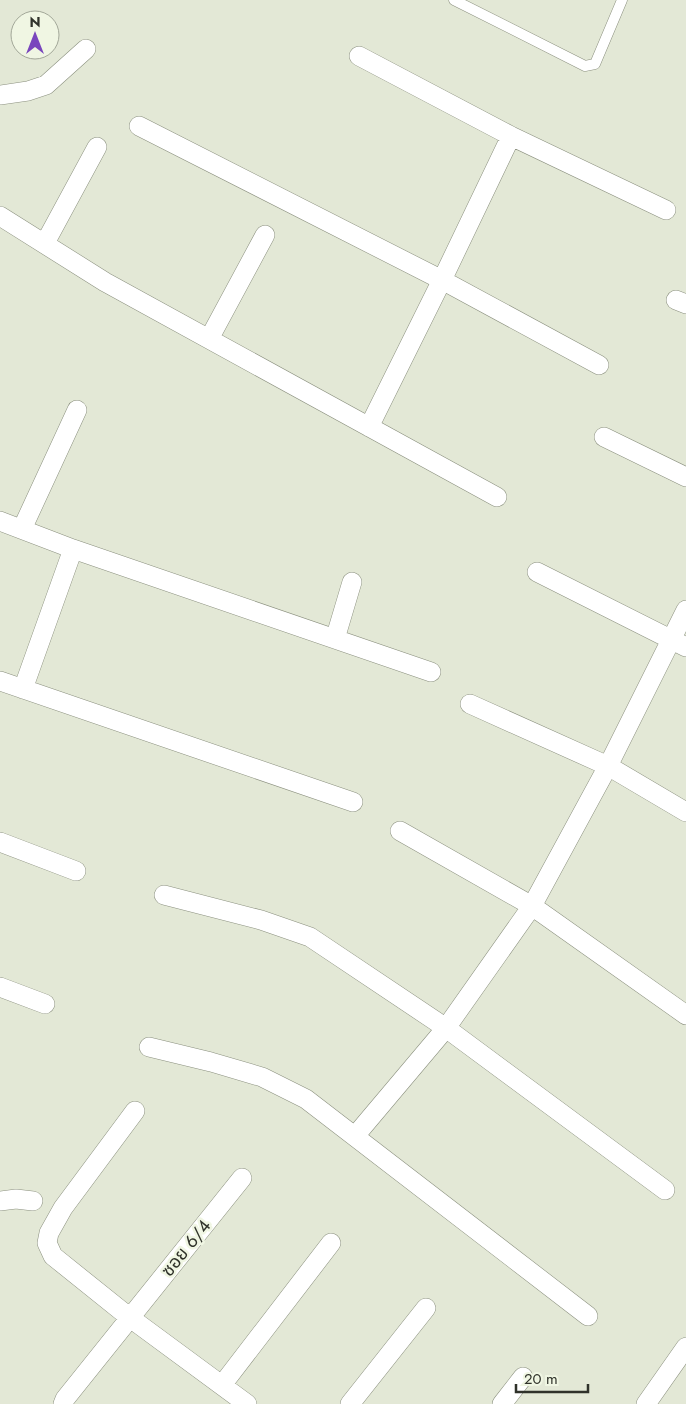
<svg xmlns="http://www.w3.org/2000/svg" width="686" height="1404" font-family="Jost,'Noto Sans Thai',sans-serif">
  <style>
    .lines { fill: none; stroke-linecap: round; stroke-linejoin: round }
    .lane-casing { stroke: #8b907f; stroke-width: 11 }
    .street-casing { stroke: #8b907f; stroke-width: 20 }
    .lane { stroke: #fff; stroke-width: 10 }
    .street { stroke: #fff; stroke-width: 19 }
    .labels { text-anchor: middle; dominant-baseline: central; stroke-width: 5; stroke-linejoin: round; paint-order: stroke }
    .street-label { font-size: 18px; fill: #2f322a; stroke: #f0f6e3 }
  </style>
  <rect width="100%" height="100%" fill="#e3e8d6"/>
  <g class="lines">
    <defs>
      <path id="lane" d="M454,0l131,66 10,-2 27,-64"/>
      <path id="street" d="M359,56l152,80 155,74
        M0,95l28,-4 18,-6 40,-36
        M139,126l303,154 157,85
        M0,216l105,66 392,215
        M45,243l52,-96
        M676,300l10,4
        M209,339l56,-104
        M369,427l73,-147 69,-144
        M604,437l82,40
        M0,521l73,28 358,123
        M22,529l55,-119
        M537,572l149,75
        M335,639l17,-57
        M0,681l353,121
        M23,689l50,-140
        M470,704l138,62 78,46
        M400,831l132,75 154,109
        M0,842l76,29
        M164,895l97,25 49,17 136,91 219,162
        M0,987l45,17
        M149,1047l62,15 51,15 44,22 282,217
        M135,1111l-72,97 -14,25 -2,10 6,13 76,61 118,87
        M355,1136l91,-108 86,-122 76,-140 78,-156
        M0,1201l16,-2 17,2
        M222,1385l109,-142
        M63,1404l2,-5 177,-221
        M350,1404l76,-96
        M502,1404l21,-27
        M646,1404l40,-57"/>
    </defs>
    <use href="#lane" class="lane-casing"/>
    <use href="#street" class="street-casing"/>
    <use href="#lane" class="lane"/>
    <use href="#street" class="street"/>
  </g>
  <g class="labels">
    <g class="street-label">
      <text transform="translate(186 1248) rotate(-51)">ซอย 6/4</text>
    </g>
  </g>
  <g transform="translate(35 35)"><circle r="24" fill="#f0f6e3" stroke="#a3a899"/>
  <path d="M0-4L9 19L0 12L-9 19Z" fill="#7946bd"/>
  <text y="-8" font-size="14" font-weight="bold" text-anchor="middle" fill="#2f322a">N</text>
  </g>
  <path d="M516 1384v8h72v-8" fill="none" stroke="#2f322a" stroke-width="2.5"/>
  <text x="524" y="1384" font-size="15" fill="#2f322a" stroke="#f0f6e3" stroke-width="4" paint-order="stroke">20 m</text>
</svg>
